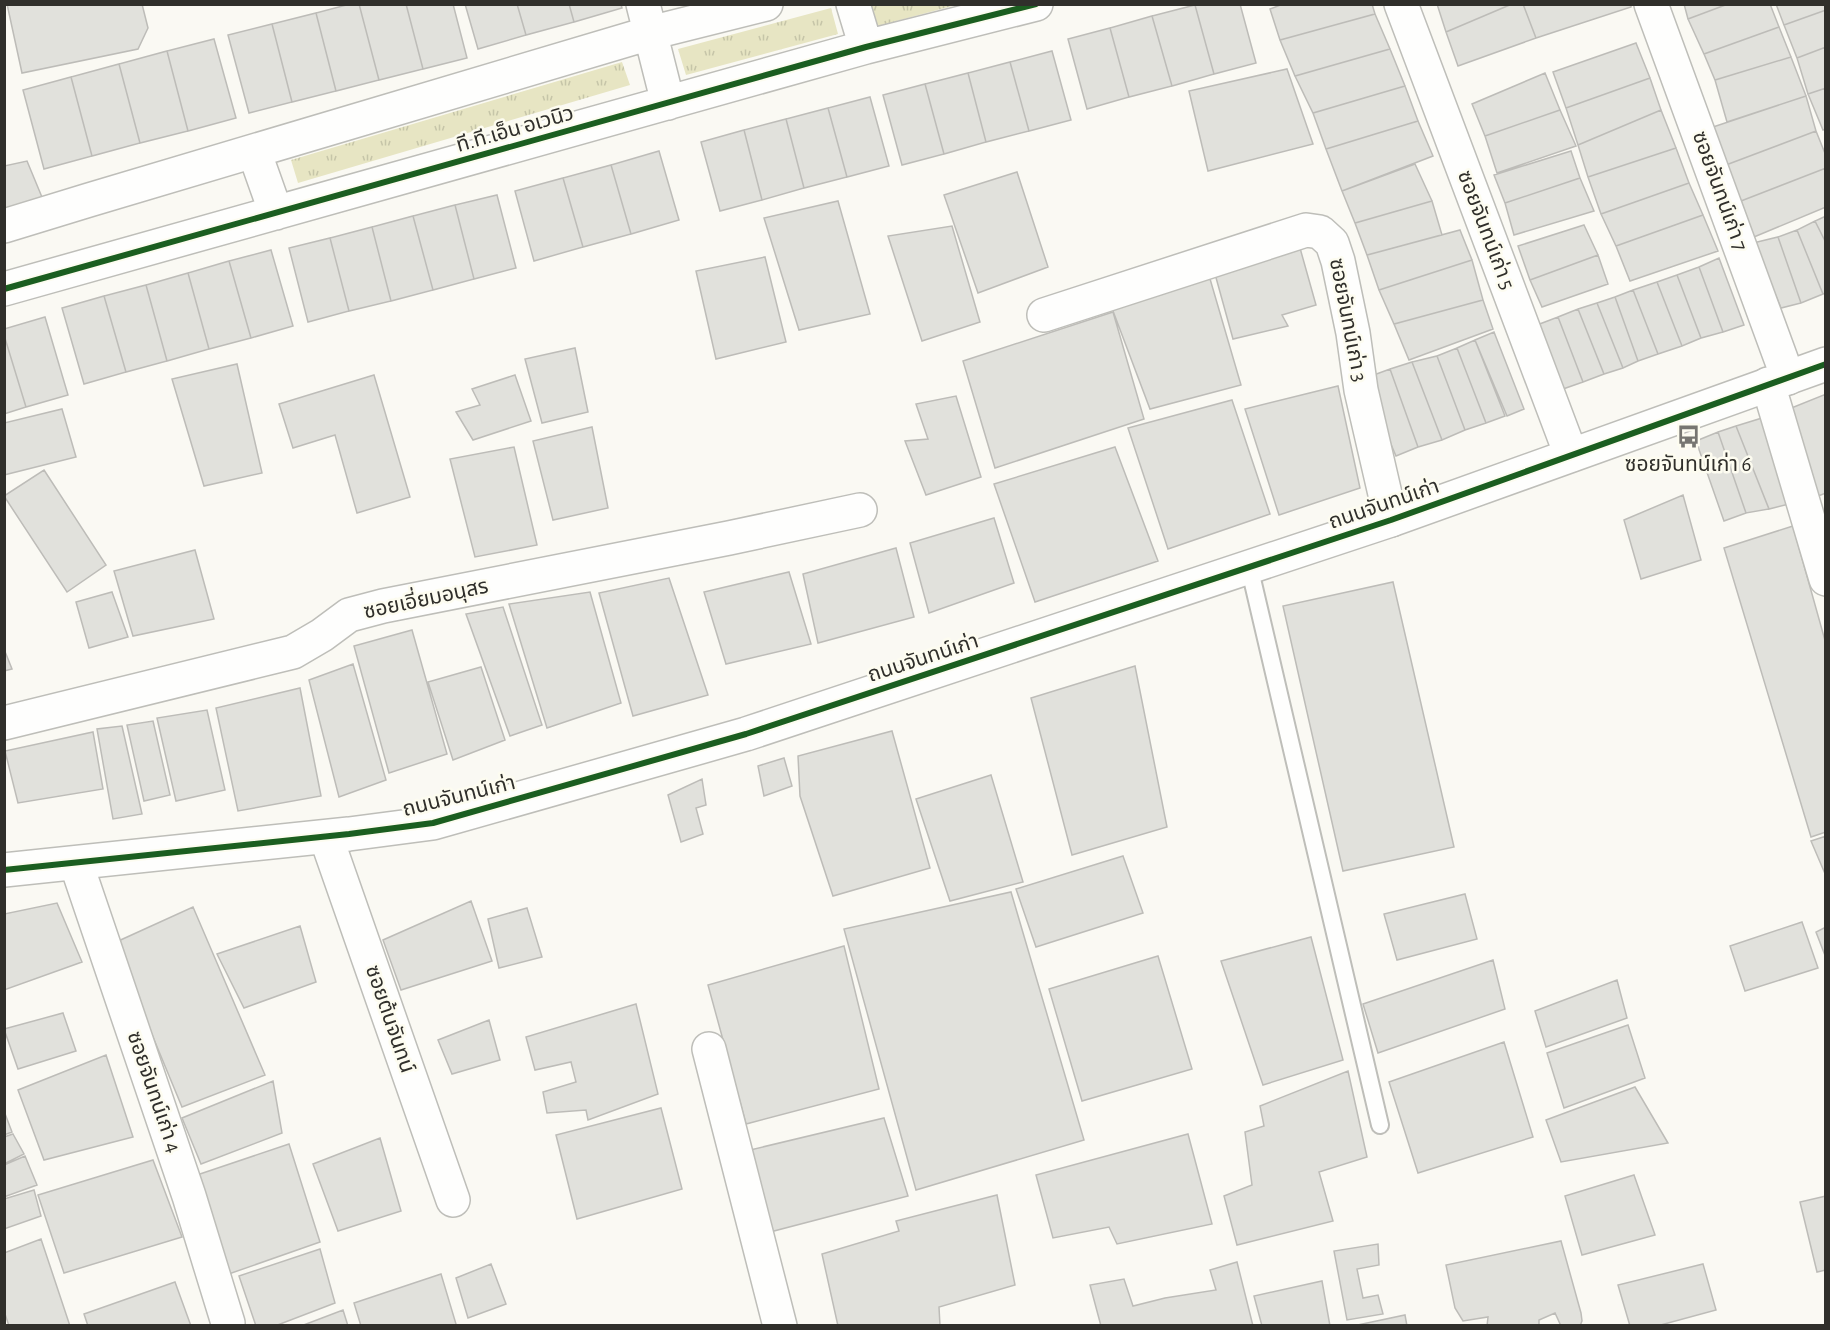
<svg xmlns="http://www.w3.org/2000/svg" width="1830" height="1330" font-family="'Alegreya Sans','Noto Sans Thai',sans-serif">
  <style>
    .grass { fill: url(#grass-tufts) }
    .building { fill: #e1e1dc; stroke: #bdbcb8; stroke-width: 1.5 }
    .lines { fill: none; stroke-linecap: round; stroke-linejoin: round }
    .lane-casing { stroke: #bebeb9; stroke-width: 20 }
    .street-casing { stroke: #bebeb9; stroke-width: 36 }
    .secondary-casing { stroke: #bebeb9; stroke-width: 36 }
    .lane { stroke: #fefefd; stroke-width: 16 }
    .street { stroke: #fefefd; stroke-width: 33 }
    .secondary { stroke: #fefefd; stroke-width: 33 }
    .cycleway-casing { stroke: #fdfcf0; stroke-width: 10 }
    .cycleway { stroke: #1b5e20; stroke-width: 6 }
    .labels { text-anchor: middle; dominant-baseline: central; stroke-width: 5; stroke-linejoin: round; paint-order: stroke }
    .street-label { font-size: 21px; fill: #302f2b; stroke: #fdfcf0 }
    .poi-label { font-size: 21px; fill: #302f2b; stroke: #fdfcf0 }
  </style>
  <defs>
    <pattern id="grass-tufts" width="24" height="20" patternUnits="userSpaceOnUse" patternTransform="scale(1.5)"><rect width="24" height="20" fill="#e7e5c3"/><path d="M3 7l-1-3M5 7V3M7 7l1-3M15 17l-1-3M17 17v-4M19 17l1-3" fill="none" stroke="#c6c5a8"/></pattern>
  </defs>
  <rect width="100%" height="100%" fill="#faf9f3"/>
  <path class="grass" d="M869,4l87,1 -82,22z
    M831,8l7,26 -152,41 -8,-26z
    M622,62l8,23 -332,98 -7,-23z"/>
  <path class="building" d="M7,4h135l6,24 -10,21 -116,24z
    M350,4h9l20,76 -43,11 -20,-78z
    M359,4h47l17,65 -44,11z
    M406,4h47l14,54 -44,11z
    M465,4h52l9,31 -48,14z
    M517,4h52l5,18 -48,13z
    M569,4h52l1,4 -48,14z
    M1198,4h42l16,59 -42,11 -19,-69z
    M1283,4h89l3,10 -95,26 -10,-31z
    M1437,4h75l-66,28z
    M1512,4h11l13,34 -78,28 -12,-34z
    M1523,4h108v3l-95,31z
    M1684,4h44l-40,15z
    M1728,4h42l9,23 -75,27 -16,-35z
    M1776,4h50v6l-42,15z
    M1195,5l19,69 -42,12 -20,-70z
    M1826,10v37l-29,11 -13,-33z
    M316,13l20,78 -44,11 -20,-78z
    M1375,14l15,35 -95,27 -15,-36z
    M1152,16l20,70 -43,11 -19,-69z
    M272,24l20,78 -43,11 -21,-78z
    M1779,27l12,30 -76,23 -11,-26z
    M1110,28l19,69 -42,12 -19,-70z
    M214,39l22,79 -48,13 -21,-80z
    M1636,43l14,35 -84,30 -13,-36z
    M1826,47v41l-18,6 -11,-36z
    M1390,49l15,37 -92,27 -18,-37z
    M167,51l21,80 -48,12 -21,-79z
    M1052,51l19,69 -42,11 -19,-69z
    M1791,57l15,39 -79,26 -12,-42z
    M1010,62l19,69 -43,11 -18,-69z
    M119,64l21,79 -48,13 -21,-79z
    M1287,69l26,75 -105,27 -19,-80z
    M968,73l18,69 -42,12 -19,-70z
    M1545,73l15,37 -75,26 -13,-32z
    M71,77l21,79 -48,13 -21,-79z
    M1650,78l11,32 -83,35 -12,-37z
    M925,84l19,70 -42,11 -19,-70z
    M1405,86l13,35 -92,28 -13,-36z
    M1826,88v41l-3,1 -15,-36z
    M1806,96l10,35 -90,34 -13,-38z
    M870,97l19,69 -42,11 -19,-69z
    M828,108l19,69 -43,11 -18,-69z
    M1560,110l16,36 -79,27 -12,-37z
    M1661,110l15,38 -88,29 -10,-32z
    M786,119l18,69 -42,12 -18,-70z
    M1418,121l15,35 -91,35 -16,-42z
    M744,130l18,70 -42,11 -19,-69z
    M1816,131l10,25v12l-85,33 -15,-36z
    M1676,148l13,35 -88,31 -13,-37z
    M659,151l20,69 -48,14 -20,-69z
    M1571,151l9,27 -75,25 -11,-28z
    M27,161l17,41 -40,13v-49z
    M1415,164l17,37 -77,22 -13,-32z
    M611,165l20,69 -48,13 -20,-69z
    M1826,168v39l-72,30 -13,-36z
    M1017,172l31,95 -70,26 -34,-98z
    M563,178l20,69 -49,14 -19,-70z
    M1580,178l14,33 -80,24 -9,-32z
    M1689,183l14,32 -87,31 -15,-32z
    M497,195l19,73 -42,11 -19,-74z
    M838,201l32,113 -71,16 -35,-112z
    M1432,201l10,34 -75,20 -12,-32z
    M455,205l19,74 -41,11 -20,-74z
    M1703,215l15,36 -88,30 -14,-35z
    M413,216l20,74 -42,11 -19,-74z
    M1826,216v27l-11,-22z
    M1815,221l11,22v50l-3,1 -26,-64z
    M1584,225l14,30 -68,25 -12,-34z
    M952,226l28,96 -58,19 -34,-105z
    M372,227l19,74 -42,10 -19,-73z
    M1460,230l12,30 -93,30 -12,-35z
    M1797,230l26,64 -22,9 -23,-66z
    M1778,237l23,66 -20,5 -28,-65z
    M330,238l19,73 -41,11 -19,-74z
    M1300,248l16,57 -34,10 6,11 -55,13 -18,-65z
    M271,250l22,76 -42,12 -22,-77z
    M1598,255l10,29 -66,23 -12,-27z
    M765,257l21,85 -70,17 -20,-88z
    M1719,258l25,67 -21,7 -24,-65z
    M1472,260l11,40 -89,24 -15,-34z
    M229,261l22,77 -42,11 -21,-76z
    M1699,267l24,65 -22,6 -24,-63z
    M1208,272l33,113 -91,24 -40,-106z
    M188,273l21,76 -42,12 -21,-76z
    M1677,275l24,63 -19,8 -25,-64z
    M1657,282l25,64 -24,8 -25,-64z
    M146,285l21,76 -41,11 -22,-76z
    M1633,290l25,64 -20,7 -23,-64z
    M104,296l22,76 -42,12 -22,-76z
    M1615,297l23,64 -15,7 -26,-65z
    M1483,300l10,29 -84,31 -15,-36z
    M1597,303l26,65 -19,6 -26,-65z
    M1578,309l26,65 -21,8 -25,-65z
    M1113,312l31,107 -149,49 -32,-107z
    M45,317l23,78 -42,12 -22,-72v-6z
    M1558,317l25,65 -20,7 -26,-64z
    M1494,332l30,77 -17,7 -32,-76z
    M4,335l22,72 -22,7z
    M1475,340l30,76 -19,7 -29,-75z
    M575,348l13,64 -46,11 -17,-64z
    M1457,348l29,75 -21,7 -28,-74z
    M1437,356l28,74 -23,10 -30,-78z
    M1412,362l30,78 -24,7 -28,-78z
    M237,364l25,109 -58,13 -32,-107z
    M1390,369l28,78 -22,9 -33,-77z
    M374,375l36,122 -53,16 -22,-78 -42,13 -14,-44z
    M515,375l16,46 -58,19 -17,-28 24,-7 -8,-16z
    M1338,386l22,102 -81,27 -34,-106z
    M1826,394v99l-13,5 -29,-87z
    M956,396l25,81 -55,18 -21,-54 23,-2 -12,-35z
    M1232,400l38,114 -102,35 -40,-121z
    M62,409l14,48 -72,18v-52z
    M1762,418l27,86 -20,5 -33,-83z
    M1736,426l33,83 -23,4 -28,-81z
    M592,427l16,81 -55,12 -20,-79z
    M1718,432l28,81 -22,8 -28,-80z
    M514,447l23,98 -62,12 -25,-98z
    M1115,447l43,114 -123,41 -41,-118z
    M44,470l62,95 -39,27 -63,-96z
    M1683,495l18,65 -60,19 -17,-59z
    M994,518l20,65 -85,30 -19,-70z
    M1793,526l33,118v188l-15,5 -87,-289z
    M896,548l18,69 -96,26 -15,-69z
    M195,550l19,69 -81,17 -19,-65z
    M789,572l22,72 -85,20 -22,-72z
    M669,578l39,117 -75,21 -34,-123z
    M1393,582l61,265 -111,24 -60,-265z
    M112,592l16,45 -39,11 -13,-46z
    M590,592l31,111 -74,25 -38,-124z
    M503,607l39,118 -32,11 -44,-122z
    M412,630l35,124 -58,19 -35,-127z
    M4,649l8,20 -8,2z
    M353,664l33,116 -47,17 -30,-117z
    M1135,666l32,161 -95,28 -41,-157z
    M481,667l24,73 -52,20 -25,-78z
    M300,688l21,108 -83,15 -22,-103z
    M207,710l18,80 -49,11 -19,-83z
    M153,721l17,74 -26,6 -17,-76z
    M122,726l20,88 -29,5 -16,-90z
    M892,731l38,137 -97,28 -33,-100 -2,-40z
    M93,732l10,57 -85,14 -13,-52z
    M784,758l8,28 -28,10 -6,-30z
    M991,775l32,107 -73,19 -34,-102z
    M702,779l4,26 -10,3 7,26 -22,8 -13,-47z
    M1826,836v40l-15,-35z
    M1123,856l20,57 -107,34 -20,-58z
    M1011,892l73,248 -168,50 -72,-261z
    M1465,894l12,45 -80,21 -13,-46z
    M471,901l21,60 -91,29 -18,-50z
    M57,903l25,59 -78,28v-76z
    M193,907l72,168 -83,32 -68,-164z
    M527,908l15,49 -43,11 -11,-49z
    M1802,922l16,46 -73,23 -15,-45z
    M300,926l16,56 -72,26 -27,-54z
    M1826,927v31l-10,-26z
    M1311,937l32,123 -80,25 -42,-124z
    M844,946l35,143 -133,35 -38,-139z
    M1158,956l34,113 -110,32 -33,-112z
    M1493,960l12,49 -127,44 -15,-49z
    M1617,980l10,38 -81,29 -11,-36z
    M636,1004l22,90 -70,26 -2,-10 -39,3 -4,-21 33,-10 -5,-20 -36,8 -9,-33z
    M63,1013l13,38 -58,18 -14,-40z
    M489,1020l11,40 -48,14 -14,-34z
    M1628,1025l17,53 -81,30 -17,-55z
    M1504,1042l29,95 -115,36 -29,-91z
    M106,1055l27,82 -89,23 -26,-70z
    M1348,1071l19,86 -48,15 14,49 -96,24 -13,-49 28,-11 -7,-53 19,-6 -4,-20z
    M273,1081l9,52 -81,31 -19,-46z
    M1635,1087l33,56 -107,19 -15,-42z
    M661,1108l21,81 -105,30 -21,-84z
    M4,1111l8,21 -8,3z
    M884,1118l24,78 -138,36 -20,-82z
    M13,1134l11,20 -20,10v-27z
    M1188,1134l24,90 -95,20 -8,-17 -56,11 -17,-63z
    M380,1138l21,73 -63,20 -25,-67z
    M289,1144l31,98 -97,34 -32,-99z
    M25,1156l12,29 -33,12v-32z
    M153,1160l29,77 -118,36 -26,-78z
    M1634,1175l21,60 -73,20 -17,-59z
    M34,1190l7,26 -37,13v-30z
    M997,1195l18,90 -76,22 1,19h-102l-16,-72 77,-23 -3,-10z
    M1826,1196v74l-9,2 -17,-70z
    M41,1239l29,87h-61l-5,-15v-58z
    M1561,1241l20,72 1,8 -2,5h-19l-6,-13 -16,7v6h-52l1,-9 -25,4 -8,-13 -9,-43z
    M1378,1244l1,21 -22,4 6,29 15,-3 5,19 -36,6 -13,-69z
    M320,1249l15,54 -60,23h-19l-17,-50z
    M1237,1262l16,64h-152l-11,-41 34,-6 9,27 32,-8 51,-8 -6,-20z
    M491,1264l15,40 -38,14 -12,-40z
    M1703,1264l13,46 -59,16h-27l-12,-41z
    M441,1274l15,50 -5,2h-90l-7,-23z
    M1322,1281l8,45h-68l-8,-30z
    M175,1282l16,44h-103l-4,-12z
    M343,1310l5,16h-47z
    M1405,1315l2,11h-54z"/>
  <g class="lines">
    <defs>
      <path id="lane" d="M1249,566l131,559"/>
      <path id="street" d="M643,4l25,99
        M853,4l13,43
        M1401,4l170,451
        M1651,4l137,374
        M254,151l22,62
        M4,226l85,-26 561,-167 116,-29
        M4,289l862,-242 170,-43
        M1044,315l262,-85 14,2 12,11 6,18 15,72 8,57 30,130
        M1768,384l58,195
        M4,723l289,-71 29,-17 27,-20 34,-9 346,-68 131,-28
        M326,837l127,363
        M76,863l113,333 39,127
        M709,1049l71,277"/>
      <path id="secondary" d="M4,870l345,-36 84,-11 313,-89 645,-214 435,-156"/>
    </defs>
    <use href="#lane" class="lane-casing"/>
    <use href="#street" class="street-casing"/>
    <use href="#secondary" class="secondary-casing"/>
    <use href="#lane" class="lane"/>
    <use href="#street" class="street"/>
    <use href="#secondary" class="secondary"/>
    <defs>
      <path id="cycleway" d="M4,289l862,-242 170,-43
        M4,870l345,-36 84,-11 313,-89 645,-214 435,-156"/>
    </defs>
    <use href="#cycleway" class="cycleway-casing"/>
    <use href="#cycleway" class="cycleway"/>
  </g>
  <defs>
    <symbol id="bus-bare" viewBox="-9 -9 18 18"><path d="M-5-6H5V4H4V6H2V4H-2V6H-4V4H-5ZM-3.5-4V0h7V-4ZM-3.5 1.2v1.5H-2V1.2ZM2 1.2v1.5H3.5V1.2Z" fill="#777671" stroke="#fdfcf0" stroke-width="2.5" paint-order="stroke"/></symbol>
  </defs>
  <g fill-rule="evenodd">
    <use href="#bus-bare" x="1672" y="420" width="33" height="33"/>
  </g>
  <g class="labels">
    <g class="street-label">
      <text transform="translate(515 129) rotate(-16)">ที.ที.เอ็น อเวนิว</text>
      <text transform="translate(1720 191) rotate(70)">ซอยจันทน์เก่า 7</text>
      <text transform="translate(1486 230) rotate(69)">ซอยจันทน์เก่า 5</text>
      <text transform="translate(1348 320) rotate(79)">ซอยจันทน์เก่า 3</text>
      <text transform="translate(1384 504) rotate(-19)">ถนนจันทน์เก่า</text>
      <text transform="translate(426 599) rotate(-12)">ซอยเอี่ยมอนุสร</text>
      <text transform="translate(923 658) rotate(-18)">ถนนจันทน์เก่า</text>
      <text transform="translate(459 796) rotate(-14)">ถนนจันทน์เก่า</text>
      <text transform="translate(390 1019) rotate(71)">ซอยต้นจันทน์</text>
      <text transform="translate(154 1092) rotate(71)">ซอยจันทน์เก่า 4</text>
    </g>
    <g class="poi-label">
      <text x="1688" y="464">ซอยจันทน์เก่า 6</text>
    </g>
  </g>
  <rect width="1830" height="1330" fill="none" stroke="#302f2b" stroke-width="12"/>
</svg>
